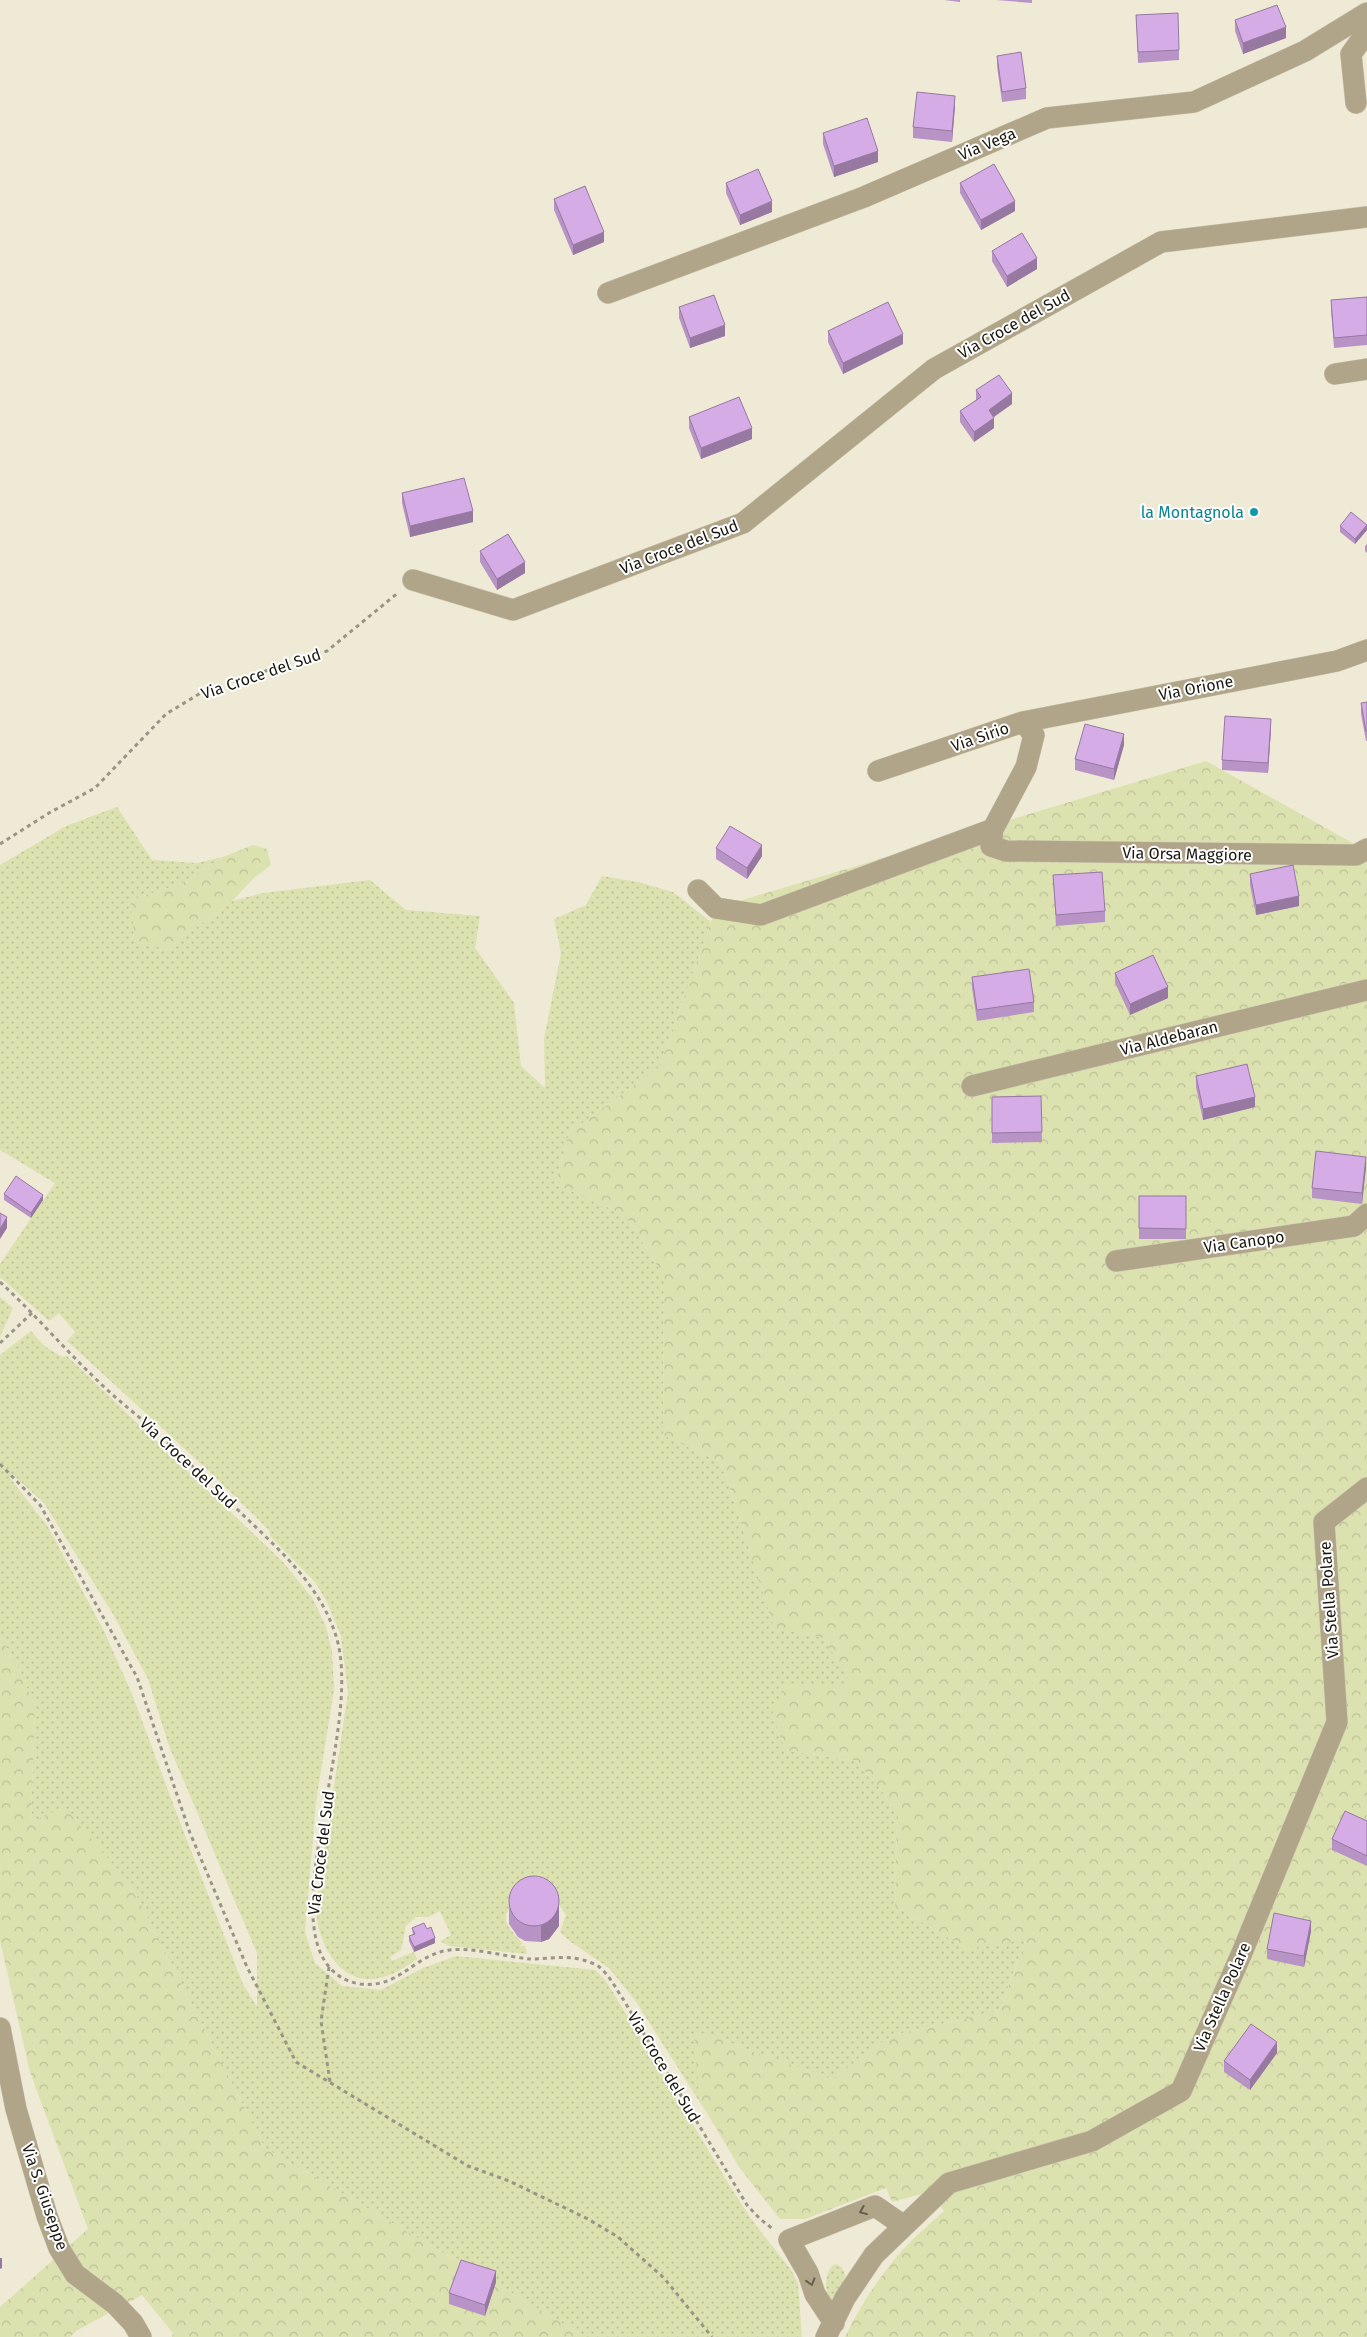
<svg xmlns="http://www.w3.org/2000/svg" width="1367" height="2337" font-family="'Fira Sans',sans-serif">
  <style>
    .grass { fill: url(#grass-dots); fill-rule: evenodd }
    .forest { fill: url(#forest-crowns) }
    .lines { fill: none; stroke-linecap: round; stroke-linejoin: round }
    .minor-casing { stroke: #cdc8b5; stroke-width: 22 }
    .path { stroke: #999586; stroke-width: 3; stroke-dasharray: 4 4; stroke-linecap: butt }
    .minor { stroke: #b1a589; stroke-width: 21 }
    .wall { fill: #b894c6 }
    .shaded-wall { fill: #9678a1 }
    .building { fill: #d6ace6; stroke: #9678a1 }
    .oneway { stroke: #665e4c }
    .culture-dot { fill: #0f9aa8; stroke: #fff; stroke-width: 2 }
    .labels { text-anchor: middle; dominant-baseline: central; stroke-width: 4; stroke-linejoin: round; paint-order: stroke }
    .street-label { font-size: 16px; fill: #1a1810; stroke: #fff }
    .culture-label { font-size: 16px; fill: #0d838f; stroke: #fff; text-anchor: end }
  </style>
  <defs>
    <pattern id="grass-dots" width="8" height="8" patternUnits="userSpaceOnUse" patternTransform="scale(1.25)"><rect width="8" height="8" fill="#dce1b0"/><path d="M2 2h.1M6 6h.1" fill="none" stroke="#bcc096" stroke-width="1.8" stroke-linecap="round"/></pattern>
    <pattern id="forest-crowns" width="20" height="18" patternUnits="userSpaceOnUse" patternTransform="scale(1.25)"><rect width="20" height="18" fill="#dce1b0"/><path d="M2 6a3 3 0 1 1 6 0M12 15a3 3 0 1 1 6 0" fill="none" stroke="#bcc096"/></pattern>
  </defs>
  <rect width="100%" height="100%" fill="#efead5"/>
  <path class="grass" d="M117,807l35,53 45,3 26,-6 -43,27 -49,16 36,49 65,-48 31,-8 107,-13 36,30 74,6 -5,32 39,55 7,63 24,22 -1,-49 17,-86 -7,-34 32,-14 16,-29 36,6 35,10 38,30 -52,145 -90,66 -14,51 70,31 39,61 -1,159 59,28 52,164 50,11 28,47 -67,65 71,11 26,30 15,25 -2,90 72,43 59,-10 -27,72 -106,24 -61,44 -87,-30 -30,-13 -16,63 19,32 -83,-131 -26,-32 -38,-26 -11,-10 6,-17 -9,-13 -47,6c-12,13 4,25 12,35l-2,3h5l2,8 -78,-8 -9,-5 11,-6 -11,-24 -12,6h-12l-10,9 -5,24 -11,7 2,4 22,-9 3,7c-8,5 -15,11 -23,14 -41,19 -67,-10 -76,-48 -2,-8 -1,-19 -1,-27l31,-205 -7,-57 -13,-32 -13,-22 -45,-46 -1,-6 -58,-57 -144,-132 8,-9 -16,-19 -10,8 -49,-44v-13l55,-81 -55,-33v-285l66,-39z
    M0,1297l13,11 -13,29z
    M31,1331c9,12 19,20 32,26l4,-1 216,206 30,37 13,28 6,24 2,39 -18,112 -11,130 10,31 27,23 39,4 42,-22 33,-12 139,14 11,11 127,210 18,28 40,51 7,13 4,54h-216l-321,-189 -134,-263 -100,-62 4,-117 -22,-50 -13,-18v-283zM12,1474l32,29 69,111 35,65 21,67 88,207v54l-14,-23 -62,-159 -49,-131 -28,-63 -56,-104 -38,-49z
    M834,2264c10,1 11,9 12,17l-12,20c-12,-7 -9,-29 0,-37z"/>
  <path class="forest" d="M1206,761l161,90v1486h-522c19,-39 46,-79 79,-108 6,-6 14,-12 20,-18l-15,-19 -37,10 -6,-14 -81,31h-25l-41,-52 -40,-68 -5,-67 21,4 30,13 87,30 61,-44 106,-24 27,-71 -59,9 -72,-43 2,-90 -15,-25 -26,-30 -71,-11 -13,-36 13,-30 66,1 -27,-47 -50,-10 -52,-165 -59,-28 1,-159 -39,-61 -70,-31 14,-51 90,-66 57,-159z
    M253,845l14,4 4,16 -17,13 -22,23 -65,48 -33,-6 -3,-43 49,-16 43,-27z
    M0,1638l13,18 22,50 -4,116 33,-15 67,78 134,263 321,189h-414l1,-4 -31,-38 -66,36 -6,6h-70v-30l88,-78 -58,-157 -30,-131z"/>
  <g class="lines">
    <defs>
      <path id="minor" d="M1356,103l-5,-49 16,-22
        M608,293l256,-96 183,-79 147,-16 111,-51 62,-38
        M1335,374l32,-5
        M413,580l100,30 230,-87 191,-154 227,-127 206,-25
        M1023,722l314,-61 30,-11
        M878,771l145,-49 11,13 -8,32 -33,62 -2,17 15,5 350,4 11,-6
        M698,890l18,18 45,7 232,-86
        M972,1086l395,-96
        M1116,1261l238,-35 13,-12
        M0,2028l16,81 31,107 12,32 16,26 40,30 18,19 8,14
        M834,2323l-19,-29 -7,-21 -19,-33 86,-34 29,20
        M826,2337l19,-39 29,-43 75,-72 143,-42 89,-50 60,-136 96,-233 -13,-200 43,-34"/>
    </defs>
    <use href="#minor" class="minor-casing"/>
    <path class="path" d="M0,844l49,-31 46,-25 71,-74 38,-23 123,-40 72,-59
      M0,1282c34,31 64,67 98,99 18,18 38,33 57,50 28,26 56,53 84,80 37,36 79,71 96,122 31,87 -58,276 -5,335 8,9 18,14 30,16 40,5 54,-30 90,-34 23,-3 56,7 81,9 17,0 34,-4 52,1 4,1 12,4 15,6 11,8 18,23 25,33l124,206 13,14 13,10
      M0,1343l32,-30
      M0,1464l40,41 97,172 53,156 57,134 49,95 172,104 41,15 79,38 30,18 46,41 48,59
      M329,1967l-8,54 9,61"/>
    <use href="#minor" class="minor"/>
  </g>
  <path class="wall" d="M944,0h16v2z
    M996,0h36v3z
    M1136,15l43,35v10l-41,3z
    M1235,20l51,18 -43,16 -8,-23z
    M997,56l29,32v11l-24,3 -5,-36z
    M955,106l-3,36 -39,-4v-11z
    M823,133l55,29 -44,15 -11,-33z
    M726,183l46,29 -32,13 -14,-32z
    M960,183l55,28 -34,19 -21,-37z
    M554,199l50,43 -31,13 -19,-45z
    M992,251l45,18 -30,18 -15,-26z
    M1367,297v48l-33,3 -3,-38v-10z
    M679,307l46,29 -35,12 -11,-30z
    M828,331l75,13 -60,30 -15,-32z
    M976,390l36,14 -18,13v11l-20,14 -14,-20v-11l16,-11z
    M689,417l63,22 -51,20 -12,-31z
    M402,493l71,29 -63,15 -8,-34z
    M1340,526l27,4 -12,14 -15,-12z
    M1367,544v9l-2,-2v-5z
    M480,551l45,22 -28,17 -17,-28z
    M1367,702v39h-1l-5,-27v-11z
    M1271,729l-3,44 -46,-3v-10z
    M1124,745l-10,35 -39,-10v-11z
    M716,848l46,8 -15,23 -31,-20z
    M1250,874l49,32 -43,9 -6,-30z
    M1053,875l52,36v11l-49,4z
    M1115,973l53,25 -38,17 -15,-32z
    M972,977l62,25v10l-57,9 -5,-33z
    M1196,1076l59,31 -52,13 -7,-33z
    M1041,1096l1,46 -50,1v-46z
    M1366,1167l-4,37 -50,-6v-10z
    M4,1194l39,6 -12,18 -27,-18z
    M1139,1196h47v43h-47z
    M1367,1821v45l-35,-16v-11z
    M509,1908l50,18 -10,13 -8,3 -16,-1 -7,-4 -9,-13z
    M412,1928l15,1 8,14 -21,9 -5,-11v-5l4,-1z
    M1311,1931l-7,36 -37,-8v-10z
    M1277,2053l-27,37 -26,-18v-11z
    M496,2282l-11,34 -36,-12v-11z"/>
  <path class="shaded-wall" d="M1286,27v11l-43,16v-11z
    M955,96v10l-3,36v-11z
    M878,151v11l-44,15v-11z
    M772,201v11l-32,13v-10z
    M1015,201v10l-34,19v-10z
    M604,232v10l-31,13v-10z
    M1037,258v11l-30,18v-11z
    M725,325v11l-35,12v-10z
    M903,334v10l-60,30v-11z
    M1012,393v11l-23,16v-10z
    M994,418v10l-20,14v-10z
    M752,428v11l-51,20v-11z
    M473,511v11l-63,15v-11z
    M1367,525v5l-12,14v-5z
    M525,562v11l-28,17v-11z
    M1271,719v10l-3,44v-10z
    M1124,734v11l-10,35v-11z
    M762,845v11l-15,23v-11z
    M1299,896v10l-43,9v-10z
    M1168,987v11l-38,17v-11z
    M1255,1097v10l-52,13v-11z
    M1366,1157v10l-4,37v-11z
    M43,1195v5l-12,18v-5z
    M7,1217v11l-7,11v-10z
    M559,1894v32l-10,13 -8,3v-16z
    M1311,1921v10l-7,36v-11z
    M435,1938v5l-21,9v-5z
    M1277,2042v11l-27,37v-10z
    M0,2258h2v10l-2,1z
    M496,2271v11l-11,34v-11z"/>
  <path class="building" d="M1277,5l9,22 -43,16 -8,-23z
    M1178,13l1,37 -41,2 -2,-37z
    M1021,52l5,36 -24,4 -5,-36z
    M917,92l38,4 -3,35 -39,-4z
    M867,118l11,33 -44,15 -11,-33z
    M994,164l21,37 -34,19 -21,-37z
    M758,169l14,32 -32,14 -14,-32z
    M585,186l19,46 -31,13 -19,-46z
    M1022,233l15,25 -30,18 -15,-25z
    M714,295l11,30 -35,13 -11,-31z
    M1367,297v38l-33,3 -3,-38z
    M888,302l15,32 -60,29 -15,-32z
    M999,375l13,18 -23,17 5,8 -20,14 -14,-21 21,-14 -5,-7z
    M739,397l13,31 -51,20 -12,-31z
    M464,478l9,33 -63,15 -8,-33z
    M1351,512l16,13 -12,14 -15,-13z
    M508,534l17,28 -28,17 -17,-28z
    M1367,702v29h-1l-5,-28z
    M1225,716l46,3 -3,44 -46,-3z
    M1085,724l39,10 -10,35 -39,-10z
    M730,826l32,19 -15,23 -31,-20z
    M1293,865l6,31 -43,9 -6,-31z
    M1102,872l3,39 -49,4 -3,-40z
    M1153,955l15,32 -38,17 -15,-31z
    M1029,969l5,33 -57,8 -5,-33z
    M1247,1064l8,33 -52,12 -7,-33z
    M1041,1096l1,36 -50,1v-36z
    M1316,1151l50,6 -4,36 -50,-5z
    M16,1176l27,19 -12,18 -27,-19z
    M1139,1196h47v33l-47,-1z
    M0,1213l7,4 -7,12z
    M1345,1811l22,10v35l-35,-17z
    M509 1901a25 25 0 1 1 50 0a25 25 0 1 1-50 0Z
    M1274,1913l37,8 -7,35 -37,-7z
    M424,1923l3,6 4,-2 4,11 -21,9 -5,-11 6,-2 -3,-6z
    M1251,2024l26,18 -27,38 -26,-19z
    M461,2260l35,11 -11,34 -36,-12z"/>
  <defs><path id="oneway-chevron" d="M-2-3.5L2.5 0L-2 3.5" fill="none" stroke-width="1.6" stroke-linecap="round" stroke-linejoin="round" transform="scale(1.25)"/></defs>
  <g class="oneway">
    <use href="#oneway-chevron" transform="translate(863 2211) rotate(158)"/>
    <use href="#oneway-chevron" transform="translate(811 2282) rotate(73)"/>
  </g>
  <circle class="culture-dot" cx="1254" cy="512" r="5"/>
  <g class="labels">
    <g class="street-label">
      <text transform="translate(987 144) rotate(-23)">Via Vega</text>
      <text transform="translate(1014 324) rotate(-29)">Via Croce del Sud</text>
      <text transform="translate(679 547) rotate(-21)">Via Croce del Sud</text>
      <text transform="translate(261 674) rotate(-19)">Via Croce del Sud</text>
      <text transform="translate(1196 688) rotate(-11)">Via Orione</text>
      <text transform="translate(980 737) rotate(-19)">Via Sirio</text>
      <text transform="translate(1187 854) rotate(1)">Via Orsa Maggiore</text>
      <text transform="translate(1169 1038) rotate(-14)">Via Aldebaran</text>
      <text transform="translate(1244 1242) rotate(-8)">Via Canopo</text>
      <text transform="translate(188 1463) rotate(43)">Via Croce del Sud</text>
      <text transform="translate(1329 1600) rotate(-94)">Via Stella Polare</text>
      <text transform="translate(321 1853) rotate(-83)">Via Croce del Sud</text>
      <text transform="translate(1222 1997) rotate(-66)">Via Stella Polare</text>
      <text transform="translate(664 2067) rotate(59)">Via Croce del Sud</text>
      <text transform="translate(45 2197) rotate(71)">Via S. Giuseppe</text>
    </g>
    <g class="culture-label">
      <text x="1244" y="512">la Montagnola</text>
    </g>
  </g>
</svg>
